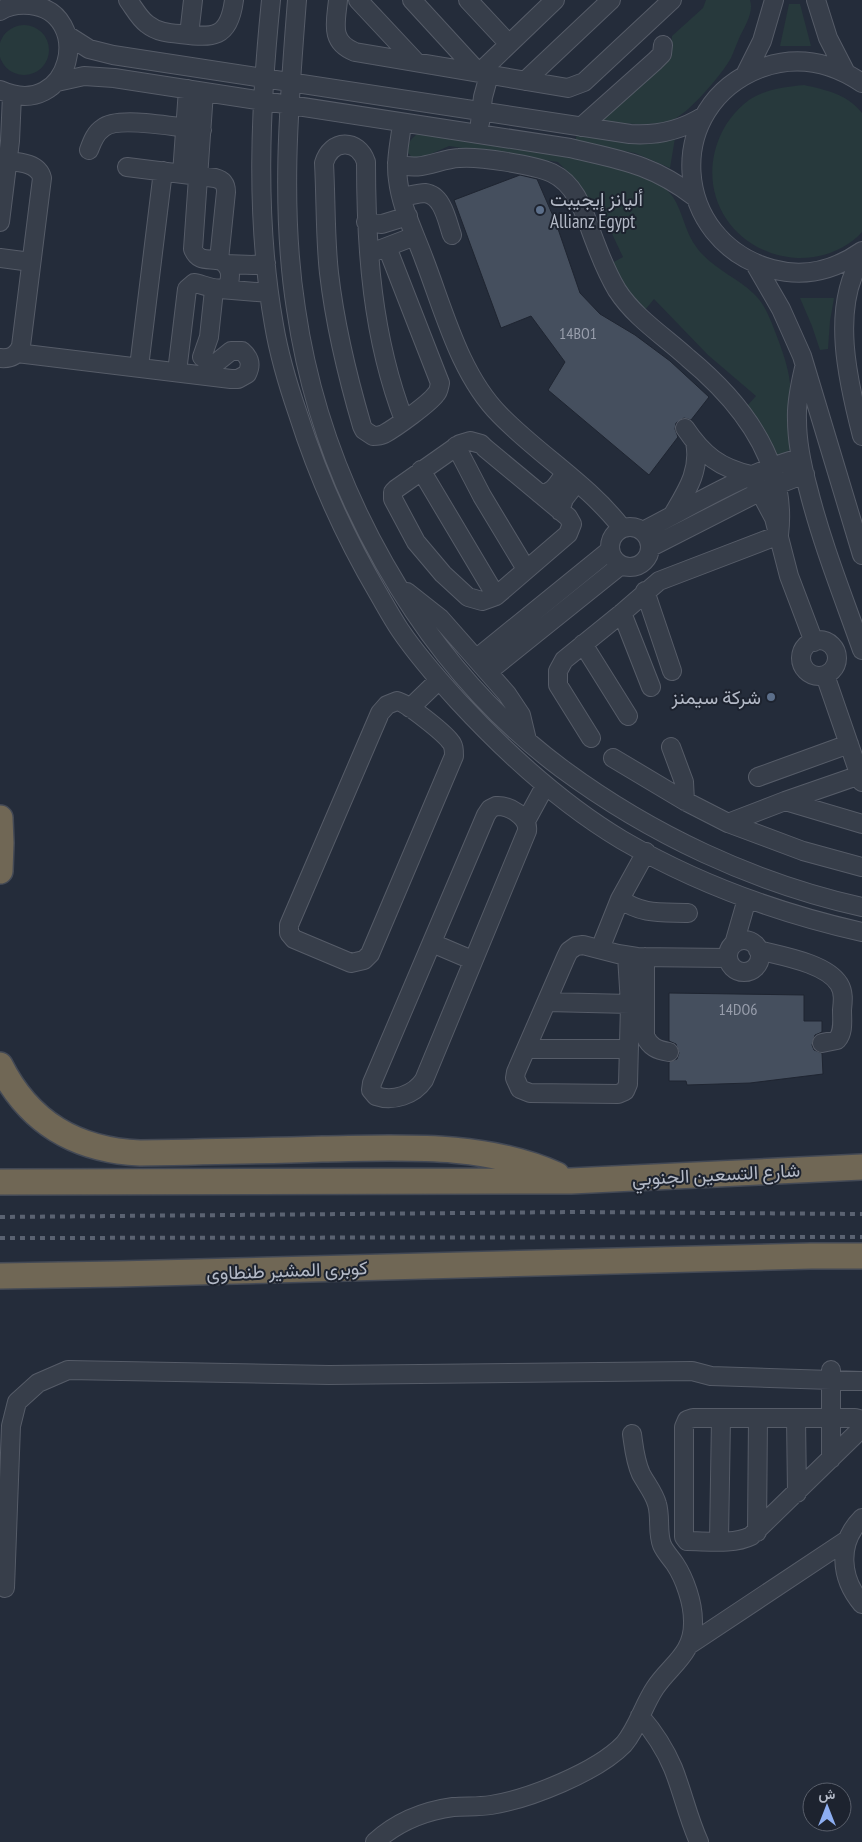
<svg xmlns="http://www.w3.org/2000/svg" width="862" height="1842" font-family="'PT Sans Narrow',Vazirmatn,sans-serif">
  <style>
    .green { fill: #27393c }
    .building { fill: #454f5e; stroke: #1f2531 }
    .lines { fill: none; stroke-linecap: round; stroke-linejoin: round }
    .minor-casing { stroke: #565c68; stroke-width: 20 }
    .highway-casing { stroke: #434955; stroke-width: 28 }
    .minor { stroke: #373e4a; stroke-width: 18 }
    .highway { stroke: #706755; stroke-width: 25 }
    .rail { stroke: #5a6271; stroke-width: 4; stroke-dasharray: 5 5; stroke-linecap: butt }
    .service-dot { fill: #5c6f8a; stroke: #1d232f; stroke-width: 2 }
    .labels { text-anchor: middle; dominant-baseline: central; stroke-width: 4; stroke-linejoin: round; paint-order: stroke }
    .number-label { font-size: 16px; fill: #989eac }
    .poi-label { font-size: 19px; fill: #b3b9c6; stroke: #1d232f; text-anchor: start }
    .street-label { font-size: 19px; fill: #b3b9c6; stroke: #1d232f }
  </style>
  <rect width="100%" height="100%" fill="#242c3a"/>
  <path class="green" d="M706,0h44c4,12 -5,26 -10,36 -3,7 -6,15 -9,22 -8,15 -44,58 -61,63 -24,6 -49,2 -73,0l71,-64 3,-7 1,-14 31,-28z
    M789,4h11l11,42h-31z
    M-1 50a25 25 0 1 1 50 0a25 25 0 1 1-50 0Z
    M804,85c22,5 43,9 58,28v119c-16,18 -42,27 -65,26 -65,-4 -104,-67 -75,-126 6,-12 16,-24 27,-32 17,-11 35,-13 55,-15z
    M577,133l98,5 -5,30 -35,-15 -60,-11z
    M417,134l200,31c18,7 44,15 56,32 10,15 12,36 24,51 15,20 39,29 56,45 11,10 16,23 21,36 6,15 12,31 15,47 3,20 3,41 4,61 0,12 -5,17 -17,19l-29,-50 9,-10 -48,-41 -54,-56 -9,11 -15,-16 -18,-31 11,-6 -27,-57 -8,2 -21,-31 -9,-9 -109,-16 -25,11 -11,1 -5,-5c-1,-9 2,-13 9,-19z
    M800,298h34l-4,23 -2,28 -8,1 -8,-24z"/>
  <path class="building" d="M520,175l17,4 19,44 24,70 20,21 35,21 35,26 39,36 -18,23 -7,-2 -8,5 -1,6 3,8 -29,38 -101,-85 17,-28 -34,-46 -30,12 -47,-128z
    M669,993l135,2v26h18v11l-7,3 -3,10 2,5 8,3 1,21 -73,9 -63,2 -1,-4h-17v-19l8,-3 2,-6 -3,-9 -7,-3z"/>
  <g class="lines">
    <defs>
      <path id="minor" d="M128,0c6,8 11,18 19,24 10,8 21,9 33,10 33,4 49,5 54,-34
        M271,0c-11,108 -16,218 3,325 5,30 14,60 24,89 20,63 46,121 80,179 7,12 14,25 22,37 17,25 38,49 58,71 49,53 102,102 164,139 74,43 156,73 240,92
        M297,0c-8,102 -17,207 -1,309 25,174 123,353 265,459 89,66 193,115 301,139
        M338,0c-2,22 -9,42 17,52l213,36 16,-6 88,-82
        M358,0l58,62
        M412,0l67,73 76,-73
        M468,0l41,44
        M816,0l12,38 17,33
        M0,11c9,-6 19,-7 30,-6 65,7 42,117 -30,85
        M67,35l22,14 24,6 517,79c27,2 50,-3 74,-18
        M189,35l4,-35
        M745,75l17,-34 12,-41
        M525,81l86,-81
        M57,82l27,-6 30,2 456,70c51,12 82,16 125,49
        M862,83c-31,-21 -65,-28 -101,-15 -99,38 -90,173 11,201 33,9 63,1 90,-18
        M402,123c-2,19 -7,38 -4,57 3,27 17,54 26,79 20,52 36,116 76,156 39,40 88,69 122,113
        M480,123l3,-26 6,-22
        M581,127l74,-66 7,-7 1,-9
        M89,150c3,-8 6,-17 14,-22 15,-13 77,0 99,2
        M0,160c14,2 38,1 42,18l-21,168c-4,10 -11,13 -21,12
        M397,163c22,10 41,-4 62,-5 19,-2 76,7 93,15 27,13 33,44 43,69 6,16 13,33 22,48 18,28 47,46 71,68 53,44 100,104 91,177
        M127,167l88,11c8,2 11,6 11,14l-7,68
        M182,174l6,-85
        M402,197c7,-1 16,-4 23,-4 18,2 22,28 27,42
        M0,222l10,-81 2,-46
        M366,222l16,2 26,-8
        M387,247l53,136c-1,4 -1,8 -4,11 -6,9 -41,34 -52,40 -4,2 -7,2 -11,2l-9,-6 -2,-4c-15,-51 -27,-101 -33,-153 -4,-36 -3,-74 -5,-110 7,-24 34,-25 42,-1 0,87 6,175 38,258
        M376,251l39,-15
        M0,258l31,4
        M862,258c-32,49 -14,124 0,178
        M225,264l28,1 13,-2
        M755,264l26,45 21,47 60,199
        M220,289l49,4
        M17,353l214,26h7l9,-5c5,-10 3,-16 -5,-23h-11l-30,24
        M202,357l7,-20 5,-47
        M139,367l24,-196
        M804,368c-4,17 -8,35 -7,52 0,23 5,46 11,68 14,56 35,108 54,162
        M177,372l10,-83 7,-6c10,1 36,16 36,-8 0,-6 -3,-10 -8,-14 -12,-4 -23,3 -29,-12l11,-157
        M685,428c18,27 35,40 66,47l23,43 15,58 25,66
        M470,441l11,3 4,4 83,69 4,7 -4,10 -72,62 -14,5 -14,-4 -25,-23 -27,-32 -23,-43v-7l3,-3 64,-45z
        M456,446l26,50 44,73
        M421,470l75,126
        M540,494c13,0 18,-11 25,-21
        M560,511l4,-12 13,-17
        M672,516c14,-24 29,-45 23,-74
        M610 547a20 20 0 1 1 40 0a20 20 0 1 1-40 0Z
        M643,531c49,-25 105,-60 158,-73
        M651,547l110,-56 44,-17
        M645,591l27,80
        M407,592l33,26 67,76 14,21 6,25
        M622,613l29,74
        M801 658a18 18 0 1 1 36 0a18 18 0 1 1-36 0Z
        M583,644l45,72
        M477,658l133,-108
        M489,671l132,-106
        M825,675l37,107
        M397,701c10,2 46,31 53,40 4,4 4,9 4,15l-84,198 -6,6 -13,3 -57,-24 -5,-6v-8l91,-212 7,-8z
        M410,708l29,-28
        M591,738l-33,-53v-14l6,-11 58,-47 37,-32 120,-46
        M671,747l13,35 1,19
        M613,758l72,43 43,22 75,28 59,16
        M758,777l91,-33
        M785,801l77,23
        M496,806c13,-1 33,11 31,25l-103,249c-10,15 -31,22 -48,16l-5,-6 1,-7 114,-268 4,-6z
        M526,821l19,-35
        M728,823l57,-22 75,-26
        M620,899c22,16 42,13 68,14
        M728 956a16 16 0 1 1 32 0a16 16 0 1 1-32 0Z
        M432,943l40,17
        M734,944l13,-45
        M600,949l20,-50 26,-47
        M758,950c23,6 68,13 81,34 5,8 4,17 3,26 0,11 2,22 -5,30l-15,3
        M627,956l3,48 -2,80 -3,7 -7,3 -88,-1 -10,-4 -5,-11 1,-6 50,-115 3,-6 7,-5 7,-1 35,9 19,3 91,1
        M645,957v79c5,11 12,14 24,16
        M547,1002l83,2
        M528,1049h101
        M831,1370v89
        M796,1418l1,75
        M862,1423l-3,-4 -4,-1h-162l-6,2 -3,7v110l3,4c20,0 46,4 64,-5l111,-108
        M862,1518c-25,25 -22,60 0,86
        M757,1532l1,-114
        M719,1540l2,-122
        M5,1588l6,-162 6,-24 21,-19 30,-13 261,5 363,-4 19,5 151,5
        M689,1645l158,-105
        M640,1716c14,16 25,33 33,52 10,25 15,50 26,74
        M375,1842c22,-20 49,-31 78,-35 13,-1 26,0 38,-2 38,-6 106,-33 133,-61 14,-17 19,-38 31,-56 16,-24 39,-34 38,-67 0,-18 -8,-42 -18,-57 -4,-6 -10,-12 -13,-19 -5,-13 -1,-28 -5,-41 -3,-11 -10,-19 -16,-30 -6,-13 -7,-26 -9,-40"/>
      <path id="highway" d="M0,818l1,25 -1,28
        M0,1065c29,58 76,85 140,88 61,-1 121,-2 182,-4 79,-1 161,-7 235,26
        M0,1182l571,-1 291,-14
        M0,1276l118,-2 693,-18h51"/>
    </defs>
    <use href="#minor" class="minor-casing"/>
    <use href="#highway" class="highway-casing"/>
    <use href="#minor" class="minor"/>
    <use href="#highway" class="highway"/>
    <path class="rail" d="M0,1217l576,-5 286,2
      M0,1238l862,-1"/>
  </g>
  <g class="service-dot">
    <circle cx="540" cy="210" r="5"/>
    <circle cx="771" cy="697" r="5"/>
  </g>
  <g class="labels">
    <g class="number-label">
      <text x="578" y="333">14BO1</text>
      <text x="738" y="1009">14DO6</text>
    </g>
    <g class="poi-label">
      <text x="550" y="199">أليانز إيجيبت<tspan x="550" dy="22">Allianz Egypt</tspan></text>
      <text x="761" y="697" text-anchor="end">شركة سيمنز</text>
    </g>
    <g class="street-label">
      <text transform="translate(716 1174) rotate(-3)">شارع التسعين الجنوبي</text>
      <text transform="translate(287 1270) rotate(-2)">كوبرى المشير طنطاوى</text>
    </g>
  </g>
  <g transform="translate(827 1807)"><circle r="24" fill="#1d232f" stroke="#595f6b"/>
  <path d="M0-4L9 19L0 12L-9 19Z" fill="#8daef1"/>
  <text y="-8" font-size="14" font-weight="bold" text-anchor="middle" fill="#b3b9c6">ش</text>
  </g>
</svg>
